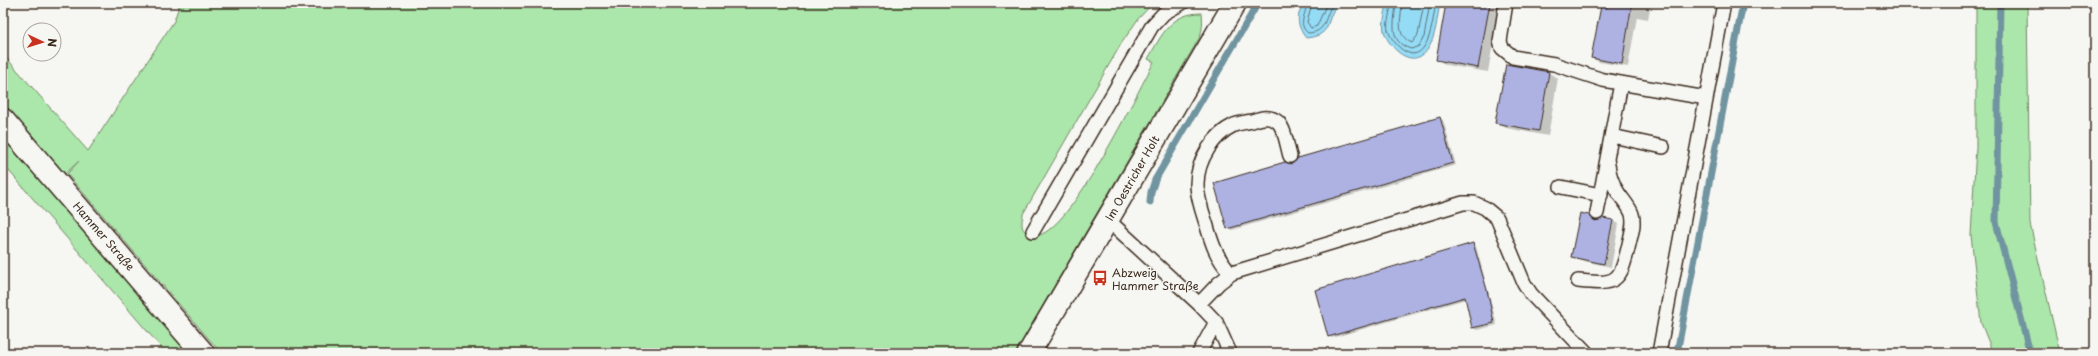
<svg xmlns="http://www.w3.org/2000/svg" width="2098" height="356" font-family="'Playpen Sans',sans-serif">
  <style>
    .green { fill: #abe6ab; stroke: #738864 }
    .water { fill: #94dbf6; stroke: #7094a0 }
    .shadow { fill: #0003 }
    .lines { fill: none; stroke-linecap: round; stroke-linejoin: round }
    .shore { stroke: #5f7174; stroke-width: 1 }
    .stream { stroke: #7094a0; stroke-width: 7 }
    .building { fill: #adb2e3; stroke: #3b2a1e }
    .service-casing { stroke: #3b2a1e; stroke-width: 16 }
    .minor-casing { stroke: #3b2a1e; stroke-width: 25 }
    .secondary-casing { stroke: #3b2a1e; stroke-width: 25 }
    .service { stroke: #f6f6f2; stroke-width: 13 }
    .minor { stroke: #f6f6f2; stroke-width: 22 }
    .secondary { stroke: #f6f6f2; stroke-width: 22 }
    .labels { text-anchor: middle; dominant-baseline: central; stroke-width: 3; stroke-linejoin: round; paint-order: stroke }
    .street-label { font-size: 11px; fill: #3b2a1e; stroke: #f6f6f2 }
    .poi-label { font-size: 11px; fill: #3b2a1e; stroke: #f6f6f2; text-anchor: start }
  </style>
  <rect width="100%" height="100%" fill="#f6f6f2"/>
  <filter id="ink" filterUnits="userSpaceOnUse"><feTurbulence type="fractalNoise" baseFrequency=".025" numOctaves="2"/><feDisplacementMap in="SourceGraphic" scale="8" xChannelSelector="R" yChannelSelector="G"/><feConvolveMatrix kernelMatrix="1 2 1 2 8 2 1 2 1" color-interpolation-filters="sRGB"/></filter>
  <g filter="url(#ink)">
    <path class="green" d="M180,3h973l-15,16 -17,25 -98,170c-1,7 -3,15 4,19 4,3 10,3 15,1 34,-15 92,-135 112,-172l-6,-3c14,-25 23,-46 54,-46 1,11 1,19 -5,29l-182,311h-794l-154,-179 12,-13 -14,13 -62,-72v-48l85,97 86,-130z
      M1976,3h51l3,221 30,129h-67l-12,-30 -10,-88 5,-88z
      M3,138l185,215h-22l-163,-189z"/>
    <path class="water" d="M1305,3h34c-16,17 -4,32 -33,35 -9,-11 -11,-24 -1,-35z
      M1387,3h53c-3,15 -4,35 -13,47 -15,21 -39,-3 -43,-19 -2,-8 2,-20 3,-28z"/>
    <path class="shadow" d="M1447,3h53l-12,69 -42,-7 -9,-6z
      M1602,3h49l-3,16 -11,-2 -9,50 -29,-5 -7,-4z
      M1549,73l9,5 -10,58 -42,-8 -10,-5z
      M1440,118l3,2 13,45 -224,65 -4,-2 65,-63z
      M1589,216l8,5 15,-1 7,4 -8,43 -32,-7 -7,-4z
      M1473,244l3,2 21,79 -20,5 -4,-2 -7,-29 -134,39 -3,-2z"/>
    <g class="lines">
      <path class="shore" d="M1307,3c-1,12 -10,21 1,30 21,-1 15,-18 26,-30
        M1312,3l-5,19 4,6 6,-2 10,-23
        M1391,3c0,8 -5,20 -3,27 4,13 24,35 36,17 8,-12 9,-30 12,-44
        M1396,3c-1,17 -9,39 15,46l8,-3 5,-9 6,-34
        M1402,3c0,15 -8,32 10,40l6,-8 6,-32"/>
      <path class="stream" d="M2000,3l-4,219 34,131
        M1150,202l1,-10 4,-12 103,-177
        M1677,353l66,-350"/>
    </g>
    <path class="building" d="M1446,3h44l-12,65 -42,-8z
      M1609,3h23l-10,61 -31,-6 10,-52 7,1z
      M1506,64l43,8 -10,59 -44,-8z
      M1440,117l13,46 -226,66 -13,-46 71,-21 7,2 6,-6z
      M1580,213l9,2 6,6 8,-3 10,2 -9,44 -33,-7z
      M1473,243l14,47 7,33 -22,5 -7,-31 -137,40 -13,-47z"/>
    <g class="lines">
      <defs>
        <path id="service" d="M1506,3l-6,38 2,7 11,9 41,7 49,16 103,18
          M1612,136l51,11
          M1561,187l40,8
          M1597,213l24,-130
          M1108,220l91,84
          M1033,231l119,-205 12,-13 18,-10
          M1231,274c-15,-17 -19,-30 -25,-51 -4,-12 -9,-26 -9,-39 0,-23 16,-49 37,-59 6,-2 12,-3 18,-4 9,-3 18,-6 26,1 7,7 9,24 12,34
          M1578,281c39,4 42,2 51,-37 2,-9 6,-20 3,-30 -3,-8 -9,-14 -13,-20 -8,-11 -10,-22 -12,-35
          M1216,322l14,31
          M1199,353l17,-31 -17,-18 20,-21 13,-10 231,-70h11l11,5 12,10 27,65 7,11 56,59
          M1659,353l65,-350"/>
        <path id="minor" d="M1029,353l206,-350"/>
        <path id="secondary" d="M3,120l200,233"/>
      </defs>
      <use href="#service" class="service-casing"/>
      <use href="#minor" class="minor-casing"/>
      <use href="#secondary" class="secondary-casing"/>
      <use href="#service" class="service"/>
      <use href="#minor" class="minor"/>
      <use href="#secondary" class="secondary"/>
    </g>
  </g>
  <defs>
    <symbol id="bus-bare" viewBox="-9 -9 18 18"><path d="M-5-6H5V4H4V6H2V4H-2V6H-4V4H-5ZM-3.5-4V0h7V-4ZM-3.5 1.2v1.5H-2V1.2ZM2 1.2v1.5H3.5V1.2Z" fill="#c8321e" stroke="#f6f6f2" stroke-width="2.5" paint-order="stroke"/></symbol>
  </defs>
  <g fill-rule="evenodd">
    <use href="#bus-bare" x="1089" y="267" width="22" height="22"/>
  </g>
  <g class="labels">
    <g class="street-label">
      <text transform="translate(1132 178) rotate(-60)">Im Oestricher Holt</text>
      <text transform="translate(104 236) rotate(49)">Hammer Straße</text>
    </g>
    <g class="poi-label">
      <text x="1112" y="272">Abzweig<tspan x="1112" dy="13">Hammer Straße</tspan></text>
    </g>
  </g>
  <rect width="2098" height="356" fill="none" stroke="#f6f6f2" stroke-width="16"/>
  <rect x="8" y="8" width="2082" height="340" fill="none" stroke="#3b2a1e" stroke-width="1.5" filter="url(#ink)"/>
  <g transform="translate(42 42) rotate(94)"><circle r="19" fill="#f6f6f2" stroke="#aba49d"/>
  <path d="M0-3L7 15L0 10L-7 15Z" fill="#c8321e"/>
  <text y="-6" font-size="11" font-weight="bold" text-anchor="middle" fill="#3b2a1e">N</text>
  </g>
</svg>
